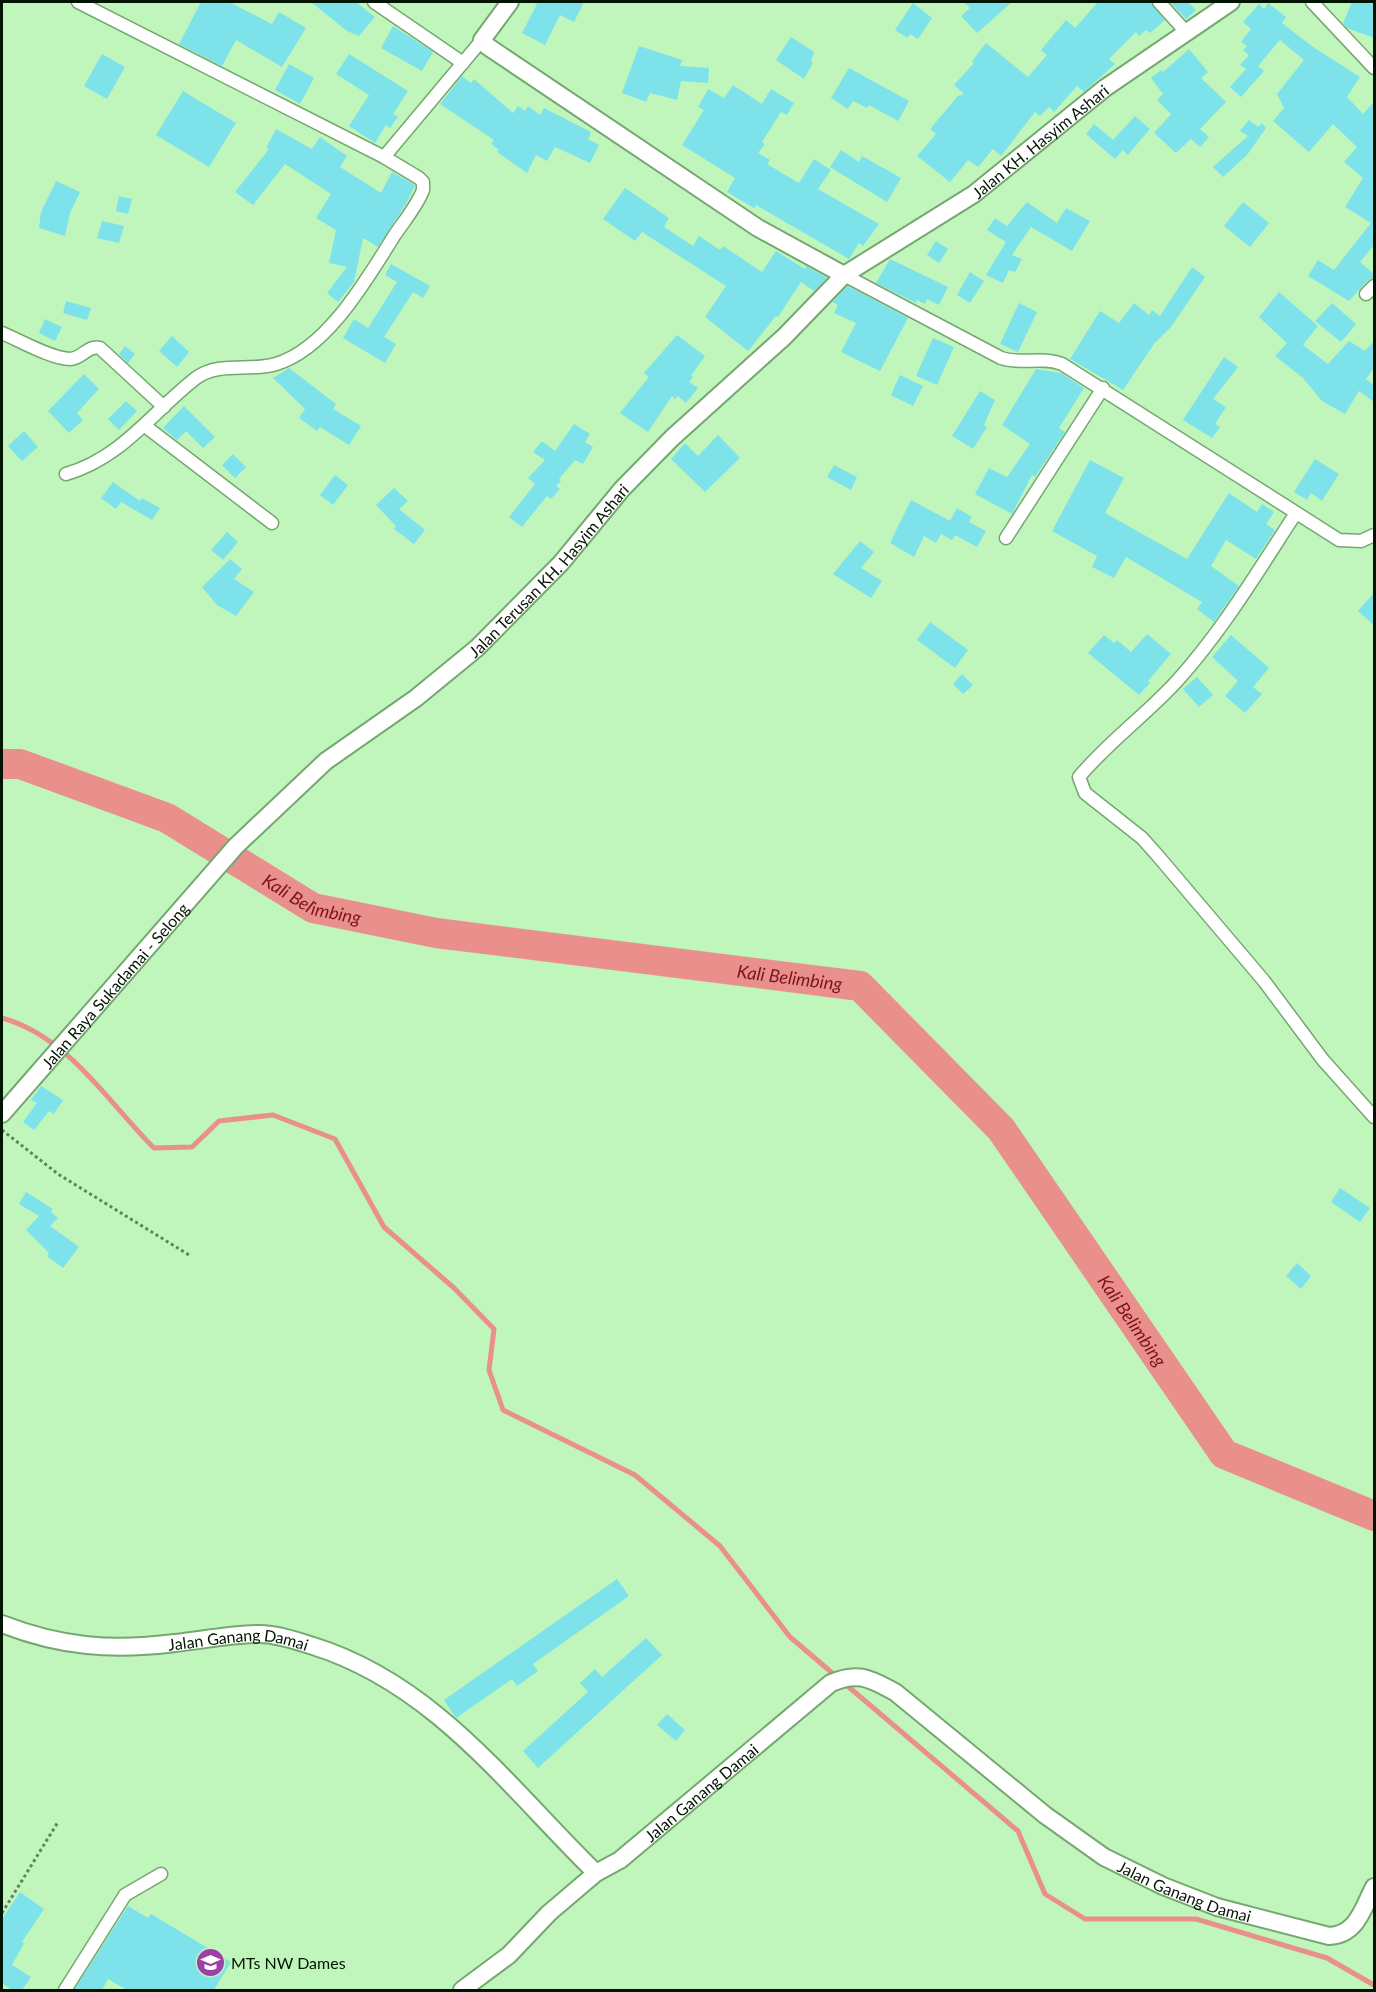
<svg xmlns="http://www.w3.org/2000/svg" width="1376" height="1992" font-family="Lato,sans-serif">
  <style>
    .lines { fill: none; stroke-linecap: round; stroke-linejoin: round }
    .stream { stroke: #e98f8c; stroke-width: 5 }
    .river { stroke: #e98f8c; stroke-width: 30 }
    .building { fill: #7de2ea }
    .minor-casing { stroke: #75a771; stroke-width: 15 }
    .tertiary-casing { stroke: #75a771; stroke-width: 20 }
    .path { stroke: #60835d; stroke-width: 3; stroke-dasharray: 3 3; stroke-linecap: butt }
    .minor { stroke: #fff; stroke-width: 12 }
    .tertiary { stroke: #fff; stroke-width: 16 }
    .labels { text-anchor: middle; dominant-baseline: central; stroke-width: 4.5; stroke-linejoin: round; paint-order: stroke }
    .street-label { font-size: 16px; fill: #021402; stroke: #c0f6bb }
    .poi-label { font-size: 16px; fill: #021402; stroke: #c0f6bb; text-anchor: start }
    .water-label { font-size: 18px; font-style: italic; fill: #7d121d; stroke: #c0f6bb }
  </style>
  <rect width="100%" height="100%" fill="#c0f6bb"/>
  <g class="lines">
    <path class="stream" d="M2,1018c66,18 105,83 152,130l38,-1 27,-26 54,-6 62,24 49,88 70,61 40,41 -5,41 14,40 132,65 85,71 70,91 47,40
      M844,1683l174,148 27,63 40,25h111l131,39 47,27"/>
    <path class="river" id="s1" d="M2,764h18l147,54 146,90 123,25 424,53 141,143 223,325 150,62"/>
  </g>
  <path class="building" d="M201,2h28l43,22 7,-12 27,16 -24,39 -46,-27 -14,26 -43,-22z
    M311,2h45l19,15 -16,19 -12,-5z
    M532,2h52l-10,20 -14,-7 -15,30 -23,-12 15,-29z
    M963,2h49l-35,31 -16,-17 9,-8z
    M1098,2h53l14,18 -15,13 -4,-3 -7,6 -3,-4 -27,27 6,5 -31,28 -7,-6 -23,26 -5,-5 -9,9 -5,-4 -34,44 -8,-7 -15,18 -10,-7 -18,22 -33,-26 19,-22 -6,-5 28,-33 6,-2 -10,-9 20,-22 -2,-2 14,-18 42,34 19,-22 -6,-5 25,-30 9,8z
    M1170,2h18l8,8 -10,9z
    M1352,2h22v36l-27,-10 -4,-5z
    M913,3l19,15 -14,21 -8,-5 -2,4 -13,-8z
    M1268,3l18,14 -4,6 31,24 47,30 -13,20 16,17 11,-12v143l-14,17 14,12v4l-6,2 -19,21 -41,-25 10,-16 16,10 37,-47 -26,-16 18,-29 -19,-16 13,-15 -24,-23 -24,28 -36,-31 11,-13 -7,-14 27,-34 -24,-20 -22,26 6,5 -23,26 -11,-10 16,-18 -6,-4 9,-10 -6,-5 4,-4 -6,-4 10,-13 -8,-7 16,-18 5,5z
    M393,26l40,26 -11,19 -41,-23z
    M791,37l23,15 -3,10 2,1 -9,16 -28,-19z
    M639,46l43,14 -2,6 29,2 -1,15 -27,-2 -4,19 -27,-7 -4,9 -24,-9z
    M1189,49l19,23 -7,6 25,24 -26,27 9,8 -9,10 -9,-8 -15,14 -22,-20 17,-19 -14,-14 6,-6 -12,-16 10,-8 2,2z
    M102,54l23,13 -18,32 -23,-13z
    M349,54l59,37 -15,23 5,3 -8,11 -4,-3 -11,18 -26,-17 20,-31 -33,-21z
    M289,64l25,14 -14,26 -25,-14z
    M849,68l60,33 -11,20 -29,-16 -2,3 -14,-7 -5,8 -17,-11z
    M462,76l9,7 3,-4 39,34 5,-7 7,5 3,-5 12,9 4,-7 47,24 -3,7 11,6 -9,18 -35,-16 -8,14 -11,-6 -9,18 -30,-21 2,-2 -8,-6 3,-4 -54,-36z
    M733,85l29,19 9,-15 23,14 -7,12 -6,-3 -19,30 3,2 -7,9 12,7 -3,4 32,19 15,-24 17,11 -13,19 61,35 -16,22 -4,-3 -10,16 -93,-54 -2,3 -27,-16 8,-14 -53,-33 22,-35 -6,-3 10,-18 16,9z
    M183,91l53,32 -27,44 -53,-32z
    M1135,116l15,13 -22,26 -5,-5 -8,9 -29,-25 8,-10 19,16z
    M1249,120l9,7 4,-4 4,5 -19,27 -24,22 -10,-10 35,-31 -8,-5z
    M276,129l36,20 8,-12 27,19 -7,11 41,26 11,-21 23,13 -8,17 -29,45 -15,-9 -9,44 -16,20 -11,-9 20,-26 -18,-4 7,-33 -20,-12 15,-24 -46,-30 -32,41 -18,-13 34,-43 -3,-1z
    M841,150l18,12 3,-6 39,22 -14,24 -57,-35z
    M56,181l24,11 -10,21 -5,23 -26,-8 2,-16z
    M625,188l44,30 -5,9 29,19 6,-10 21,14 3,-4 39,26 14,-21 29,18 1,-3 21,12 -13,13 -13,-9 -23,35 -2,-1 -28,35 -43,-34 21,-31 -84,-54 -7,9 -32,-22z
    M119,196l13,3 -4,15 -12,-3z
    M1027,202l30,21 9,-15 24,13 -18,30 -41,-24 -19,28 10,4 -7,13 -6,-2 -6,13 -17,-8 20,-33 -19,-12 8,-12 12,8z
    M1243,202l26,21 -19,24 -26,-21z
    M102,221l22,5 -5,17 -22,-5z
    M936,241l12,8 -9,14 -12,-8z
    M890,259l58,28 -9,18 -12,-6 -2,5 -8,-4 -1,3 -40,-20z
    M391,264l39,22 -7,12 -10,-6 -29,45 12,7 -11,19 -42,-25 11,-19 14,9 29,-46 -12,-7z
    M1192,267l13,10 -34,50 -17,17 -31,46 -53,-31 30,-48 19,12 15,-20 15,12 3,-5 8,6z
    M970,272l14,9 -14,22 -13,-8z
    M848,286l60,32 -28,53 -39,-19 15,-29 -22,-10 4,-8 -6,-3z
    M1279,292l39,34 -15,19 25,19 21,-23 16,10 9,-10v27l-8,11 8,6v17l-15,-11 -14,23 -23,-13 -19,-23 -28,-22 12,-13 -28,-26z
    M66,301l25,7 -4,12 -24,-7z
    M1019,303l18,9 -19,40 -18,-8z
    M1332,303l24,21 -15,18 -26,-21z
    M45,319l17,8 -7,14 -16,-8z
    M677,335l28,21 -14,20 2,1 -4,5 9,6 -12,15 -8,-7 -3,3 -3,-3 -24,36 -28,-19 29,-36 -5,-4z
    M172,336l17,16 -12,15 -18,-16z
    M933,338l21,9 -17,38 -21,-9z
    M125,346l10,8 -7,9 -9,-9z
    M1224,357l14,10 -25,32 13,8 -11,17 5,3 -8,11 -29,-18z
    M289,368l47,36 -3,5 28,17 -12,19 -29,-18 -3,4 -18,-13 6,-9 -32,-31z
    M1036,369l25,4 23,15 -25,40 6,4 -30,45 -3,-2 -20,39 -37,-20 14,-26 18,9 23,-33 -28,-19z
    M84,374l15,15 -22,24 6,7 -14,13 -21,-22z
    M900,375l23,11 -10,20 -22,-11z
    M980,391l15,9 -11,25 3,2 -14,22 -21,-13z
    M126,401l11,10 -18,19 -11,-11z
    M184,406l31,31 -12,11 -17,-17 -9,9 -14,-12z
    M574,424l16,10 -5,8 8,5 -10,17 -8,-4 -16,19 2,2 -5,5 4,3 -9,10 -4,-3 -25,31 -13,-10 26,-33 -7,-6 17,-18 -12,-8 9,-11 13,10z
    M24,431l14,16 -16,14 -14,-15z
    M718,435l22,23 -35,34 -34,-33 14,-16 13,13z
    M233,454l13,13 -11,11 -13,-13z
    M1315,459l24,15 -17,27 -11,-8 -4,7 -13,-8z
    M1090,460l34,18 -19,35 82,46 42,-66 28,19 5,-8 12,8 -8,12 9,6 -19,29 -30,-19 -15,26 28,20 -25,36 -17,-13 5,-7 -76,-45 -12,21 -22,-11 5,-11 -45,-25z
    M834,465l23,12 -6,13 -24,-13z
    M335,475l13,10 -15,20 -13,-10z
    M113,482l27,19 2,-3 18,10 -8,12 -31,-18 -5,7 -15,-11z
    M394,488l14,13 -9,8 26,21 -11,14 -20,-15 2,-3 -20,-21z
    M911,500l39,21 7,-13 15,9 -3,5 17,9 -9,16 -22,-12 -3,5 -11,-6 -5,9 -12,-7 -10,21 -24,-14z
    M227,532l11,10 -15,18 -12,-10z
    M860,541l14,11 -13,16 21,13 -11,17 -38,-24z
    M230,559l12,10 -8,10 20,13 -18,24 -19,-11 -15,-18z
    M1374,593v32l-16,-14z
    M930,622l38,28 -13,18 -38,-28z
    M1147,634l24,20 -23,27 2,2 -11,12 -51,-42 16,-18 10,8 3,-3 14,12z
    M1231,635l38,33 -16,19 9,7 -17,19 -20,-17 13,-15 -26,-24z
    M962,674l11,11 -10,9 -10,-10z
    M1197,677l16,18 -14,12 -16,-18z
    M41,1086l22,14 -9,14 -5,-3 -15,19 -11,-8 14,-19 -6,-3z
    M1340,1188l30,20 -10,14 -29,-20z
    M26,1192l27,17 -2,3 7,6 -8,8 29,21 -16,21 -16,-12 2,-3 -23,-23 13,-14 -20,-12z
    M1297,1263l14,13 -10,13 -15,-13z
    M617,1579l12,17 -96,68 5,7 -21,15 -5,-7 -56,39 -12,-18z
    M646,1638l16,17 -124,113 -15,-17 65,-59 -8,-9 15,-14 7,8z
    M667,1714l18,16 -9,11 -19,-16z
    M20,1892l24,17 -22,33 2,1 -12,22 19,12 -9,13h-10l-10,-7v-64z
    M128,1906l20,12 3,-4 80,48 -17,28h-87l-19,-11 -6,11h-28z"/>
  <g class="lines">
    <defs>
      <path id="minor" d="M78,2l306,155 98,-117
        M374,2l89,61
        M1159,2l27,30
        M1312,2l62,66
        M844,275l157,83c21,7 41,-2 61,6l277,176 22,1 13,-6
        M1366,294l8,-8
        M2,333c17,7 50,26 68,26 12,0 17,-14 30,-11l64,59
        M145,426l127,97
        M66,474c56,-16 86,-62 130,-96 23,-17 54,-6 80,-14 51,-15 91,-85 118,-128 10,-15 23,-30 29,-46v-8l-4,-4 -35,-21
        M1296,513c-38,58 -73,117 -119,168 -31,34 -69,61 -98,96l6,16 57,45 16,18 106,125 59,79 51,57
        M1006,538l97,-150
        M65,1990l60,-95 36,-21"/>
      <g id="tertiary">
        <path d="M510,2l-28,38 5,6 271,182 86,47"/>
        <path id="s2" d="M2,1114l234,-268 90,-85 90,-63 61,-50 84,-85 61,-74 50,-51 112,-101 60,-62 130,-81 131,-106 126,-86"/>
        <path id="s3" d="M2,1624c59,23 110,27 173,19 29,-3 56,-9 85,-9 17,0 37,7 53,12 122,38 196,142 283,227l24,-13 211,-177c28,-12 39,-4 64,9l150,123 59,42 59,29 54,21 112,29c28,-1 34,-28 45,-49"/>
        <path d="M462,1990l47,-35 40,-42 47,-40"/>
      </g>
    </defs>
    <use href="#minor" class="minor-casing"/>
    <use href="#tertiary" class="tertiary-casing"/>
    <path class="path" d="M2,1130l56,44 131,81
      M2,1913l56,-91"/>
    <use href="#minor" class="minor"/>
    <use href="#tertiary" class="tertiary"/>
  </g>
  <defs>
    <symbol id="school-disc" viewBox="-11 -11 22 22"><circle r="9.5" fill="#9c3fa9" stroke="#c0f6bb"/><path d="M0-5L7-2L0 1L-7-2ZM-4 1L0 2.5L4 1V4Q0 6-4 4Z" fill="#fff"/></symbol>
  </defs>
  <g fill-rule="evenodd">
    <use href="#school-disc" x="194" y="1946" width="33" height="33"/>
  </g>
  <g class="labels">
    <g class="street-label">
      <text stroke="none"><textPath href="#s2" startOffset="1430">Jalan KH. Hasyim Ashari</textPath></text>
      <text stroke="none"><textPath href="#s2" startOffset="774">Jalan Terusan KH. Hasyim Ashari</textPath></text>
      <text stroke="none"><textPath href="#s2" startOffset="171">Jalan Raya Sukadamai - Selong</textPath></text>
      <text stroke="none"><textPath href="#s3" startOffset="240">Jalan Ganang Damai</textPath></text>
      <text stroke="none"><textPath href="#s3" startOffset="816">Jalan Ganang Damai</textPath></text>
      <text stroke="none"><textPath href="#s3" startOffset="1408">Jalan Ganang Damai</textPath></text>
    </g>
    <g class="poi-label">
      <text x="231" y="1962">MTs NW Dames</text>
    </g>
    <g class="water-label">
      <text stroke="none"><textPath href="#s1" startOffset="342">Kali Belimbing</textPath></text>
      <text stroke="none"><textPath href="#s1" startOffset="828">Kali Belimbing</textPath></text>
      <text stroke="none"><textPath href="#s1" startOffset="1332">Kali Belimbing</textPath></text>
    </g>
  </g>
  <rect width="1376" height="1992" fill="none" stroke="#021402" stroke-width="6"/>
</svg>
